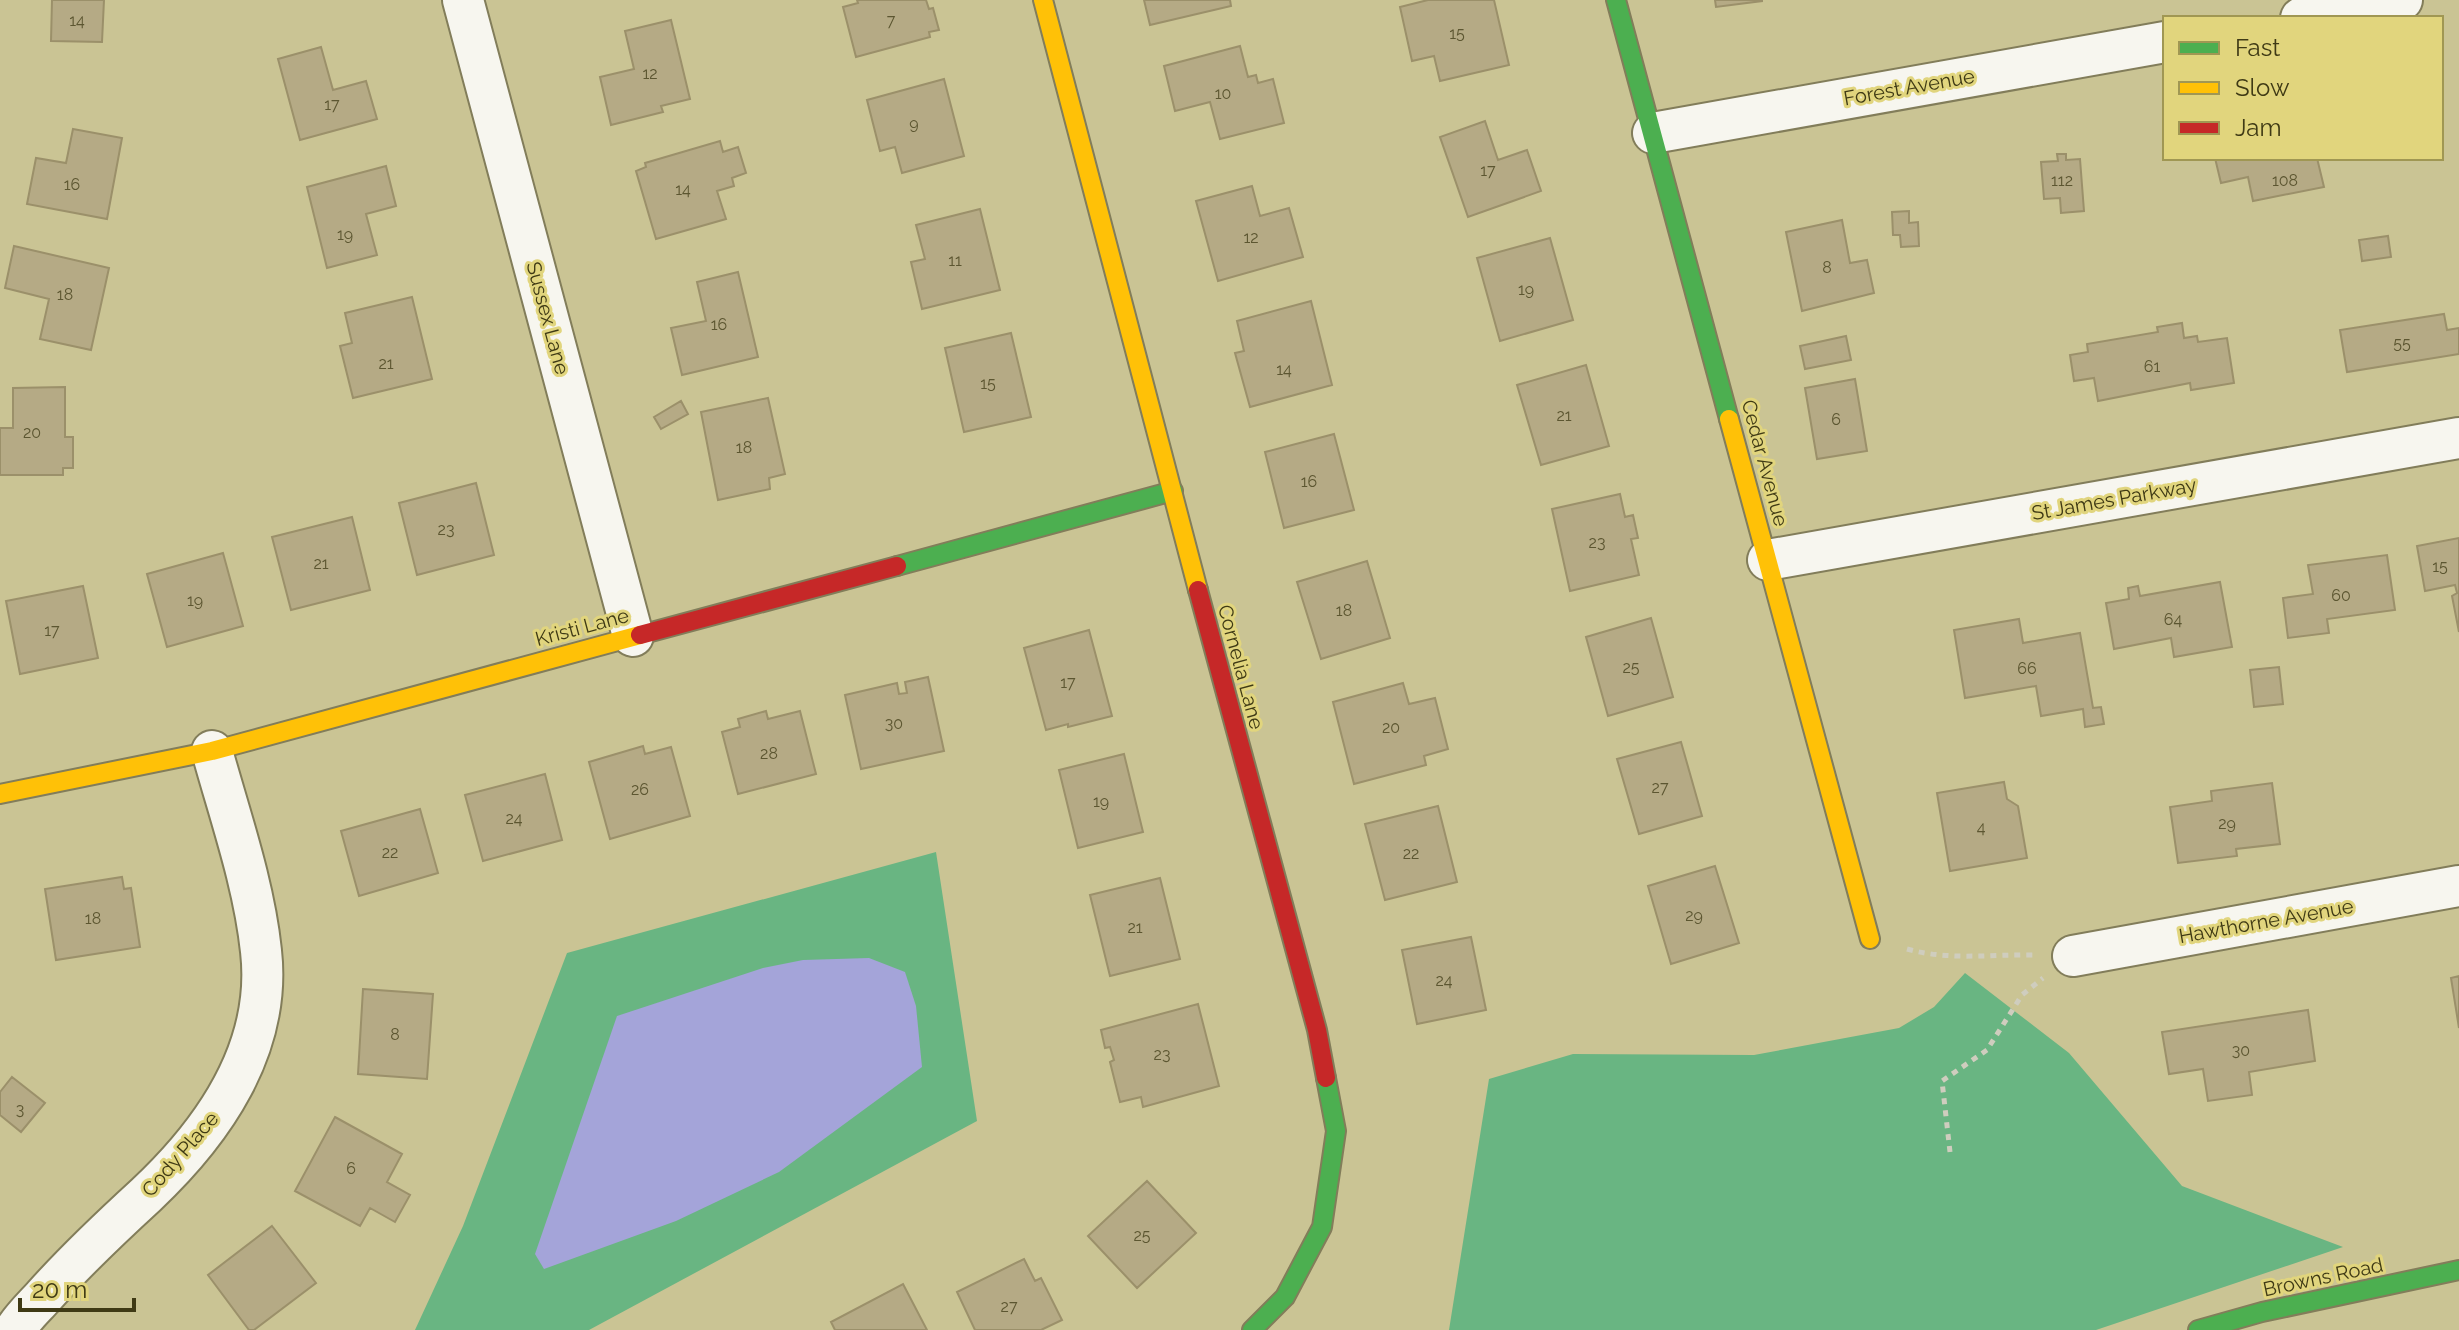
<svg xmlns="http://www.w3.org/2000/svg" width="2459" height="1330" font-family="Raleway,sans-serif">
  <style>
    .forest { fill: #69b582 }
    .water { fill: #a4a4d9 }
    .building { fill: #b5aa85; stroke: #9b906a; stroke-width: 2 }
    .lines { fill: none; stroke-linecap: round; stroke-linejoin: round }
    .street-casing { stroke: #827d5a; stroke-width: 44 }
    .fast-casing { stroke: #827d5a; stroke-width: 22 }
    .slow-casing { stroke: #827d5a; stroke-width: 22 }
    .jam-casing { stroke: #827d5a; stroke-width: 22 }
    .path { stroke: #cfcdbe; stroke-width: 5; stroke-dasharray: 6 6; stroke-linecap: butt }
    .street { stroke: #f7f6ef; stroke-width: 40 }
    .fast { stroke: #4caf50; stroke-width: 18 }
    .slow { stroke: #ffc107; stroke-width: 18 }
    .jam { stroke: #c62828; stroke-width: 18 }
    .labels { text-anchor: middle; dominant-baseline: central; stroke-width: 6; stroke-linejoin: round; paint-order: stroke }
    .number-label { font-size: 16px; fill: #5c5631 }
    .street-label { font-size: 20px; fill: #3f3a15; stroke: #e1d57d }
  </style>
  <rect width="100%" height="100%" fill="#cac494"/>
  <path class="forest" d="M936,852l41,269 -388,209h-174l48,-104 104,-273z
    M1965,973l104,80 113,133 161,61 -247,83h-647l40,-251 84,-25 181,1 145,-27 35,-21z"/>
  <path class="water" d="M869,958l36,14 11,34 6,61 -143,105 -103,49 -132,48 -9,-15 82,-238 146,-48 40,-8z"/>
  <path class="building" d="M52,0h52l-2,42 -51,-1z
    M857,0h69l3,9 4,-1 6,22 -10,2 1,5 -74,20 -13,-50 15,-4z
    M1144,0h86l1,6 -81,19z
    M1428,0h66l15,65 -69,16 -6,-25 -22,5 -12,-54z
    M1715,0h47v1l-46,6z
    M671,20l19,79 -29,7 2,6 -52,13 -11,-48 34,-8 -9,-38z
    M1240,46l8,31 8,-2 2,8 15,-4 11,44 -64,16 -10,-37 -35,9 -11,-45z
    M321,47l12,43 33,-9 11,38 -77,21 -22,-81z
    M944,79l20,77 -62,17 -7,-26 -15,4 -13,-51z
    M1485,121l13,39 29,-10 14,41 -73,26 -28,-80z
    M73,129l49,9 -15,81 -80,-15 9,-46 30,5z
    M720,141l3,11 15,-5 8,26 -14,5 2,8 -17,5 9,28 -70,20 -20,-68 10,-4 -1,-4z
    M2057,154h9v6l14,-1 4,52 -23,2 -1,-15 -16,1 -3,-37 17,-1z
    M2215,158h102l7,29 -71,14 -5,-24 -27,6z
    M386,166l10,40 -30,8 11,41 -50,13 -20,-81z
    M1252,186l8,30 29,-8 14,49 -85,24 -22,-80z
    M980,209l20,81 -78,19 -11,-47 14,-3 -9,-34z
    M1909,211v12l9,-1 1,24 -18,1 -1,-12h-7l-1,-23z
    M1842,220l8,43 17,-3 7,33 -72,18 -16,-79z
    M2388,236l3,21 -29,4 -3,-21z
    M1550,238l23,82 -73,21 -23,-83z
    M14,246l95,22 -18,82 -51,-11 9,-40 -44,-11z
    M738,272l20,85 -76,18 -11,-47 35,-7 -9,-39z
    M412,297l20,82 -79,19 -13,-52 12,-3 -7,-30z
    M1311,301l21,84 -82,22 -15,-54 9,-2 -7,-30z
    M2444,314l3,16 12,-2v26l-112,18 -7,-42z
    M2182,323l2,15 13,-2 1,6 29,-4 7,45 -43,7 -1,-7 -92,18 -4,-23 -20,3 -4,-26 18,-3 -1,-8 71,-12 -1,-5z
    M1011,333l20,84 -67,15 -19,-84z
    M1846,336l5,24 -46,9 -5,-23z
    M1586,365l23,81 -68,19 -24,-80z
    M1855,379l12,72 -50,8 -12,-71z
    M65,387v50h8v31h-10v7h-63v-47h13v-40z
    M768,398l17,76 -16,4 1,11 -52,11 -17,-88z
    M681,401l7,13 -27,15 -7,-12z
    M1334,434l20,76 -70,18 -19,-76z
    M476,483l18,72 -77,20 -18,-72z
    M1620,494l5,23 8,-2 5,23 -7,1 8,36 -69,16 -18,-82z
    M352,517l18,73 -79,20 -19,-73z
    M2459,538v94l-7,-36 5,-3 -2,-8 -30,6 -8,-45z
    M223,553l20,73 -76,21 -20,-73z
    M2387,555l8,55 -68,9 2,14 -41,5 -5,-40 30,-4 -5,-29z
    M1367,561l23,77 -69,21 -24,-77z
    M2220,582l12,65 -58,10 -3,-19 -57,11 -8,-46 23,-4 -1,-11 10,-2 2,10z
    M83,586l15,72 -78,16 -14,-73z
    M1651,618l22,79 -65,19 -22,-79z
    M2019,619l4,24 57,-10 13,75 8,-1 3,17 -19,3 -2,-18 -42,7 -5,-30 -71,12 -11,-68z
    M1089,630l23,86 -44,11v-3l-22,6 -22,-82z
    M2279,667l4,37 -29,3 -4,-37z
    M928,677l16,74 -83,18 -16,-74 52,-12 2,11 8,-1 -2,-11z
    M1403,683l6,21 26,-6 13,51 -24,7 2,9 -72,19 -21,-82z
    M766,711l2,8 32,-8 16,63 -78,20 -16,-62 18,-5 -2,-8z
    M1681,742l21,74 -63,18 -22,-75z
    M643,746l2,8 26,-7 19,69 -80,23 -21,-77z
    M1124,754l19,78 -65,16 -19,-78z
    M545,774l17,66 -79,21 -18,-66z
    M2004,782l3,17 11,7 9,52 -77,13 -13,-78z
    M2272,783l8,61 -44,5 1,7 -59,7 -8,-56 42,-6 -1,-10z
    M1438,806l19,76 -72,18 -20,-76z
    M420,809l18,64 -79,23 -18,-65z
    M1715,866l24,77 -68,21 -23,-78z
    M122,877l2,12 7,-1 9,59 -84,13 -11,-71z
    M1160,878l20,81 -70,17 -20,-81z
    M1471,937l15,73 -69,14 -15,-74z
    M2459,976v52l-8,-50z
    M363,989l70,5 -6,85 -69,-5z
    M1198,1004l21,82 -76,21 -2,-10 -21,5 -10,-40 4,-2 -4,-13 -5,1 -4,-18z
    M2308,1010l7,51 -66,11 3,23 -44,6 -5,-32 -34,5 -7,-42z
    M12,1077l33,26 -24,29 -21,-17v-23z
    M335,1117l67,37 -15,28 23,13 -15,27 -25,-14 -10,18 -65,-35z
    M1147,1181l49,52 -59,55 -49,-52z
    M272,1226l44,57 -62,47h-5l-41,-55z
    M1024,1259l11,22 6,-3 21,42 -21,10h-66l-18,-38z
    M903,1284l24,46h-92l-4,-8z"/>
  <g class="lines">
    <defs>
      <path id="street" d="M463,0l170,636
        M2301,18l101,-18
        M1653,133l512,-91
        M1768,560l691,-122
        M2073,956l386,-70
        M15,1330c7,-12 18,-22 28,-33 32,-36 67,-69 103,-102 67,-63 126,-147 115,-244 -7,-67 -31,-135 -49,-200"/>
      <path id="fast" d="M1616,0l113,419
        M897,566l276,-75
        M1252,1330l33,-33 37,-70 14,-96 -10,-53
        M2198,1330l64,-18 197,-42"/>
      <path id="slow" d="M1043,0l155,590
        M1729,419l141,520
        M0,794l212,-43 428,-116"/>
      <path id="jam" d="M1198,590l119,440 9,48
        M640,635l257,-69"/>
    </defs>
    <use href="#street" class="street-casing"/>
    <use href="#fast" class="fast-casing"/>
    <use href="#slow" class="slow-casing"/>
    <use href="#jam" class="jam-casing"/>
    <path class="path" d="M1907,949c43,12 84,5 129,6
      M1950,1152l-8,-71 45,-31 35,-55 21,-17"/>
    <use href="#street" class="street"/>
    <use href="#fast" class="fast"/>
    <use href="#slow" class="slow"/>
    <use href="#jam" class="jam"/>
  </g>
  <g class="labels">
    <g class="number-label">
      <text x="77" y="20">14</text>
      <text x="891" y="20">7</text>
      <text x="1457" y="33">15</text>
      <text x="650" y="73">12</text>
      <text x="1223" y="93">10</text>
      <text x="332" y="104">17</text>
      <text x="914" y="123">9</text>
      <text x="1488" y="170">17</text>
      <text x="2062" y="180">112</text>
      <text x="2285" y="180">108</text>
      <text x="72" y="184">16</text>
      <text x="683" y="189">14</text>
      <text x="345" y="234">19</text>
      <text x="1251" y="237">12</text>
      <text x="955" y="260">11</text>
      <text x="1827" y="267">8</text>
      <text x="1526" y="289">19</text>
      <text x="65" y="294">18</text>
      <text x="719" y="324">16</text>
      <text x="2402" y="343">55</text>
      <text x="386" y="363">21</text>
      <text x="2152" y="366">61</text>
      <text x="1284" y="369">14</text>
      <text x="988" y="383">15</text>
      <text x="1564" y="415">21</text>
      <text x="1836" y="419">6</text>
      <text x="32" y="432">20</text>
      <text x="744" y="447">18</text>
      <text x="1309" y="481">16</text>
      <text x="446" y="529">23</text>
      <text x="1597" y="542">23</text>
      <text x="321" y="563">21</text>
      <text x="2440" y="566">15</text>
      <text x="2341" y="595">60</text>
      <text x="195" y="600">19</text>
      <text x="1344" y="610">18</text>
      <text x="2173" y="619">64</text>
      <text x="52" y="630">17</text>
      <text x="1631" y="667">25</text>
      <text x="2027" y="668">66</text>
      <text x="1068" y="682">17</text>
      <text x="894" y="723">30</text>
      <text x="1391" y="727">20</text>
      <text x="769" y="753">28</text>
      <text x="1660" y="787">27</text>
      <text x="640" y="789">26</text>
      <text x="1101" y="801">19</text>
      <text x="514" y="818">24</text>
      <text x="2227" y="823">29</text>
      <text x="1981" y="827">4</text>
      <text x="390" y="852">22</text>
      <text x="1411" y="853">22</text>
      <text x="1694" y="915">29</text>
      <text x="93" y="918">18</text>
      <text x="1135" y="927">21</text>
      <text x="1444" y="980">24</text>
      <text x="395" y="1034">8</text>
      <text x="2241" y="1050">30</text>
      <text x="1162" y="1054">23</text>
      <text x="20" y="1109">3</text>
      <text x="351" y="1168">6</text>
      <text x="1142" y="1235">25</text>
      <text x="1009" y="1306">27</text>
    </g>
    <g class="street-label">
      <text transform="translate(1909 87) rotate(-10)">Forest Avenue</text>
      <text transform="translate(548 318) rotate(75)">Sussex Lane</text>
      <text transform="translate(1765 463) rotate(75)">Cedar Avenue</text>
      <text transform="translate(2114 499) rotate(-10)">St James Parkway</text>
      <text transform="translate(582 627) rotate(-15)">Kristi Lane</text>
      <text transform="translate(1241 667) rotate(75)">Cornelia Lane</text>
      <text transform="translate(2266 921) rotate(-10)">Hawthorne Avenue</text>
      <text transform="translate(180 1154) rotate(-49)">Cody Place</text>
      <text transform="translate(2323 1277) rotate(-12)">Browns Road</text>
    </g>
  </g>
  <rect x="2163" y="16" width="280" height="144" fill="#e1d57d" stroke="#a09753" stroke-width="2"/>
  <rect x="2179" y="42" width="40" height="12" fill="#4caf50" stroke="#a09753" stroke-width="2"/>
  <text x="2235" y="56" font-size="24" fill="#3f3a15">Fast</text>
  <rect x="2179" y="82" width="40" height="12" fill="#ffc107" stroke="#a09753" stroke-width="2"/>
  <text x="2235" y="96" font-size="24" fill="#3f3a15">Slow</text>
  <rect x="2179" y="122" width="40" height="12" fill="#c62828" stroke="#a09753" stroke-width="2"/>
  <text x="2235" y="136" font-size="24" fill="#3f3a15">Jam</text>
  <path d="M20 1298v12h114v-12" fill="none" stroke="#3f3a15" stroke-width="4"/>
  <text x="32" y="1298" font-size="24" fill="#3f3a15" stroke="#e1d57d" stroke-width="6" paint-order="stroke">20 m</text>
</svg>
